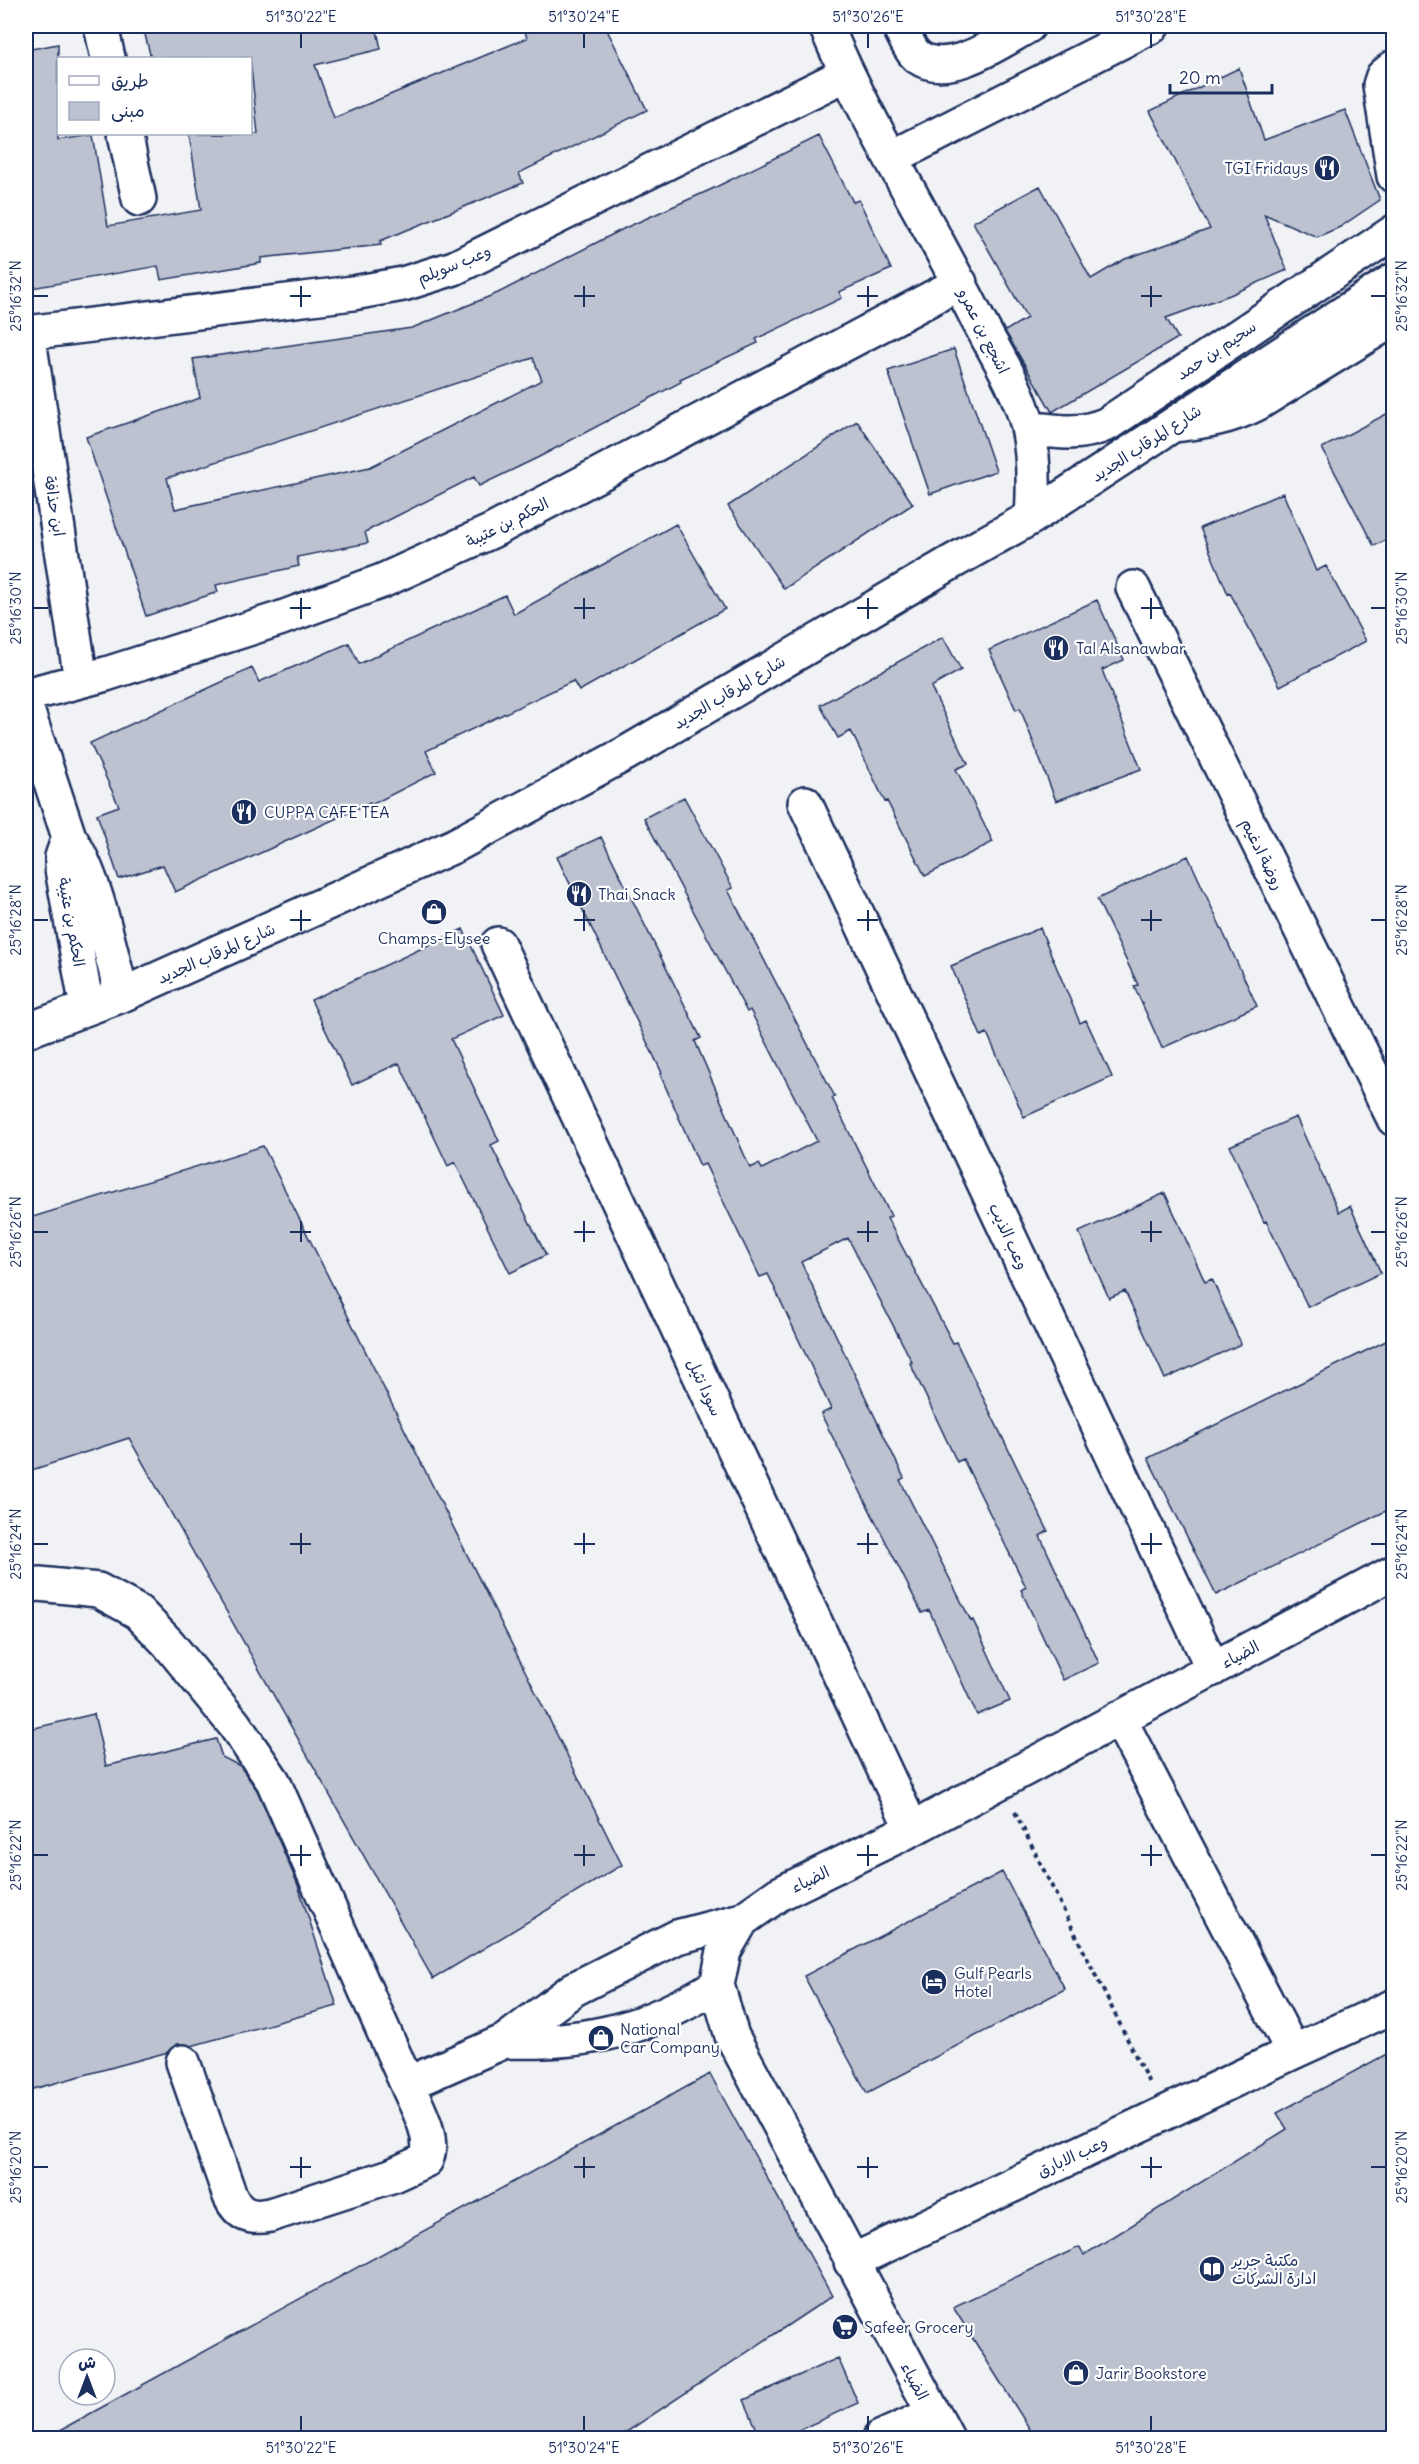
<svg xmlns="http://www.w3.org/2000/svg" width="1419" height="2464" font-family="Delius,'Playpen Sans Arabic',sans-serif">
  <style>
    .building { fill: #bcc2d0; stroke: #1b2f5e; stroke-width: 1.5; fill-rule: evenodd }
    .lines { fill: none; stroke-linecap: round; stroke-linejoin: round }
    .minor-casing { stroke: #1b2f5e; stroke-width: 38 }
    .highway-casing { stroke: #1b2f5e; stroke-width: 38 }
    .path { stroke: #1b2f5e; stroke-width: 4; stroke-dasharray: 4.5 4.5; stroke-linecap: butt }
    .minor { stroke: #fff; stroke-width: 33 }
    .highway { stroke: #fff; stroke-width: 33 }
    .ticks { fill: none; stroke: #1b2f5e; stroke-width: 2 }
    .labels { text-anchor: middle; dominant-baseline: central; stroke-width: 4.5; stroke-linejoin: round; paint-order: stroke }
    .poi-label { font-size: 16px; fill: #1b2f5e; stroke: #fff; text-anchor: start }
    .street-label { font-size: 16px; fill: #1b2f5e; stroke: #fff }
    .neatline { fill: none; stroke: #1b2f5e; stroke-width: 2 }
    .ticks-label { font-size: 15px; text-anchor: middle; fill: #1b2f5e }
  </style>
  <rect width="100%" height="100%" fill="#f1f2f5"/>
  <filter id="ink" filterUnits="userSpaceOnUse"><feTurbulence type="fractalNoise" baseFrequency=".0167" numOctaves="2"/><feDisplacementMap in="SourceGraphic" scale="12" xChannelSelector="R" yChannelSelector="G"/><feConvolveMatrix kernelMatrix="1 2 1 2 8 2 1 2 1" color-interpolation-filters="sRGB"/></filter>
  <g filter="url(#ink)">
    <path class="building" d="M165,26h211l5,23 -66,16 19,53 193,-80 -4,-12h82l42,84 -128,63 4,10 -143,58 1,4 -120,13v5l-100,17 -3,-14 -126,22 -6,-35v-203l32,-6v96l35,-5 15,91 93,-16 -12,-76h69l-8,-76h-99l-7,-27z
      M1239,68l25,72 81,-30 35,90 -40,27 -23,10 -53,-23 23,56 -57,25 -64,23 12,20 -126,74 -47,-81 22,-13 -54,-96 67,-36 51,93 34,-20 85,-30 -60,-118z
      M819,136l34,66 6,-2 32,69 -52,23 3,6 -86,41 2,4 -78,36 1,3 -142,75 -60,29 -5,-9 -109,55 3,11 -71,14 2,9 -83,19 2,7 -72,24 -60,-179 114,-39 -7,-39 219,-31 86,-35 127,-65 87,-39zM533,358l9,22 -172,87 -195,42 -8,-31z
      M954,349l42,122 -66,23 -42,-123z
      M1394,410v126l-20,10 -52,-98z
      M857,421l56,83 -129,85 -56,-83z
      M1283,493l33,78 10,-5 40,75 -86,45 -50,-93 -2,1 -28,-66z
      M676,524l49,85 -146,82 -6,-10 -147,70 10,21 -65,33 -1,-2 -195,89 -12,-27 -44,14 -22,-65 22,-8 -29,-63 162,-75 7,14 90,-39 10,21 146,-69 9,19z
      M1097,600l27,60 -22,10 39,99 -85,32 -36,-93 -4,2 -27,-60z
      M943,637l18,33 -30,17 37,77 -12,5 37,73 -68,34 -38,-75 -2,1 -34,-71 -13,7 -18,-33z
      M684,797l49,91 -5,2 107,207 -3,1 59,118 -4,2 66,125 3,-1 92,189 -8,5 59,127 -36,17 -42,-90 5,-3 -63,-128 -6,3 -47,-99 2,-1 -64,-124 -47,24 103,216 -4,2 71,141 2,-1 37,81 -33,14 -48,-105 -7,3 -101,-199 10,-5 -63,-135 -8,3 -55,-113 -5,2 -40,-92 2,-1 -105,-216 44,-20 100,201 -6,3 55,127 9,-4 3,5 55,-28 -67,-131 -3,2 -103,-194z
      M1188,856l69,150 -95,42 -28,-62 4,-1 -41,-86z
      M1040,928l40,95 6,-3 26,57 -88,40 -37,-84 -6,3 -30,-70z
      M463,929l41,86 -53,24 48,102 -8,4 55,110 -36,18 -55,-111 -7,4 -49,-103 -47,22 -41,-85z
      M1296,1117l43,95 11,-6 31,67 -73,34 -42,-86 -2,1 -34,-76z
      M263,1146l359,719 -189,114 -304,-541 -103,34v-253z
      M1165,1193l40,89 7,-3 29,65 -76,35 -40,-88 -16,7 -30,-66z
      M1394,1337v170l-178,88 -68,-137z
      M94,1714l12,52 110,-27 6,18 18,9 17,24 41,95 39,121 -146,40 -14,-2 -9,8 -142,39v-361z
      M1002,1872l63,117 -198,104 -63,-117z
      M1394,2050v389h-358l-83,-132 126,-60 5,8 203,-126 -10,-16z
      M710,2074l122,222 -216,143h-572z
      M838,2358l20,45 -78,36h-19l-17,-39z"/>
    <g class="lines">
      <defs>
        <path id="minor" d="M101,26l7,32
          M826,26c43,102 103,195 152,294 18,34 41,69 50,107 6,29 6,61 4,90
          M899,26c5,9 11,25 19,31 31,22 83,-16 110,-31
          M1394,67l-11,9 -3,9 14,91
          M125,134l14,65
          M891,158l261,-132
          M26,333l327,-40 50,-9 51,-16 392,-194
          M28,333l53,347
          M1028,428c28,4 52,8 79,-4l287,-192
          M1133,588l261,531
          M26,695l80,-21 173,-55 103,-38 110,-50 468,-248
          M26,707l43,130c27,39 40,111 53,158
          M805,803l408,866
          M69,837l-7,20v12l25,139
          M498,944l414,885
          M26,1031l96,-36 332,-149 171,-92 327,-192 80,-45 362,-237
          M26,1586l13,-2 59,6 40,22 30,31 66,81 39,57 134,303c9,22 29,53 19,76l-35,16 -121,39c-20,4 -31,0 -40,-19l-47,-134
          M1119,1718l174,334
          M505,2041c83,3 141,-11 212,-56
          M407,2084l98,-43 69,-52 73,-37 30,-15 65,-17
          M851,2262l442,-210 101,-46
          M880,2438l53,-24
          M947,2438l-215,-402 -15,-51 7,-34 18,-31 37,-26 133,-65 482,-257"/>
        <path id="highway" d="M1174,425c32,-4 55,-7 84,-22l136,-84"/>
      </defs>
      <use href="#minor" class="minor-casing"/>
      <use href="#highway" class="highway-casing"/>
      <path class="path" d="M1015,1812l135,273"/>
      <use href="#minor" class="minor"/>
      <use href="#highway" class="highway"/>
    </g>
  </g>
  <path class="ticks" d="M301,33v15M584,33v15M868,33v15M1151,33v15M301,286v21M584,286v21M868,286v21M1151,286v21M33,296h15M290,296h21M574,296h21M857,296h21M1141,296h21M1371,296h15M301,598v21M584,598v21M868,598v21M1151,598v21M33,608h15M290,608h21M574,608h21M857,608h21M1141,608h21M1371,608h15M301,910v21M584,910v21M868,910v21M1151,910v21M33,920h15M290,920h21M574,920h21M857,920h21M1141,920h21M1371,920h15M301,1221v21M584,1221v21M868,1221v21M1151,1221v21M33,1232h15M290,1232h21M574,1232h21M857,1232h21M1141,1232h21M1371,1232h15M301,1533v21M584,1533v21M868,1533v21M1151,1533v21M33,1544h15M290,1544h21M574,1544h21M857,1544h21M1141,1544h21M1371,1544h15M301,1845v21M584,1845v21M868,1845v21M1151,1845v21M33,1855h15M290,1855h21M574,1855h21M857,1855h21M1141,1855h21M1371,1855h15M301,2157v21M584,2157v21M868,2157v21M1151,2157v21M33,2167h15M290,2167h21M574,2167h21M857,2167h21M1141,2167h21M1371,2167h15M301,2416v15M584,2416v15M868,2416v15M1151,2416v15"/>
  <defs>
    <symbol id="restaurant-disc" viewBox="-11 -11 22 22"><circle r="9.5" fill="#1b2f5e" stroke="#fff"/><path d="M-5-6h1v4h1v-4h1v4h1v-4h1v5L-1.5 .5V6h-2V.5L-5-1ZM5-6V6H3V1.5H1.5Q1.5-4 5-6Z" fill="#fff"/></symbol>
    <symbol id="shop-disc" viewBox="-11 -11 22 22"><circle r="9.5" fill="#1b2f5e" stroke="#fff"/><path d="M-5-2.5h2.3a2.7 3.5 0 0 1 5.4 0H5L5.5 6h-11ZM-1.5-2.5h3a1.5 2.3 0 0 0-3 0Z" fill="#fff"/></symbol>
    <symbol id="hotel-disc" viewBox="-11 -11 22 22"><circle r="9.5" fill="#1b2f5e" stroke="#fff"/><path d="M-6-4.5h1.5V1H6V5H4.5V3h-9V5H-6ZM-4 0a1.8 1.8 0 1 1 3.6 0ZM.5 0V-2.5h3Q6-2.5 6 0Z" fill="#fff"/></symbol>
    <symbol id="library-disc" viewBox="-11 -11 22 22"><circle r="9.5" fill="#1b2f5e" stroke="#fff"/><path d="M-6-4Q-3-5.5-.7-3.5V5Q-3 3-6 4ZM6-4Q3-5.5 .7-3.5V5Q3 3 6 4Z" fill="#fff"/></symbol>
    <symbol id="supermarket-disc" viewBox="-11 -11 22 22"><circle r="9.5" fill="#1b2f5e" stroke="#fff"/><path d="M-6-5.5h2.5l.6 2H6L4.5 2H-2.5L-4.4-4H-6ZM-1.5 3.2a1.3 1.3 0 1 0 .1 0ZM3 3.2a1.3 1.3 0 1 0 .1 0Z" fill="#fff"/></symbol>
  </defs>
  <g fill-rule="evenodd">
    <use href="#restaurant-disc" x="1312" y="153" width="30" height="30"/>
    <use href="#restaurant-disc" x="1041" y="633" width="30" height="30"/>
    <use href="#restaurant-disc" x="229" y="797" width="30" height="30"/>
    <use href="#restaurant-disc" x="564" y="879" width="30" height="30"/>
    <use href="#shop-disc" x="419" y="897" width="30" height="30"/>
    <use href="#hotel-disc" x="919" y="1967" width="30" height="30"/>
    <use href="#shop-disc" x="586" y="2023" width="30" height="30"/>
    <use href="#library-disc" x="1197" y="2254" width="30" height="30"/>
    <use href="#supermarket-disc" x="830" y="2312" width="30" height="30"/>
    <use href="#shop-disc" x="1061" y="2358" width="30" height="30"/>
  </g>
  <g class="labels">
    <g class="poi-label">
      <text x="1308" y="168" text-anchor="end">TGI Fridays</text>
      <text x="1076" y="648">Tal Alsanawbar</text>
      <text x="264" y="812">CUPPA CAFE TEA</text>
      <text x="598" y="894">Thai Snack</text>
      <text x="434" y="938" text-anchor="middle">Champs-Elysee</text>
      <text x="954" y="1973">Gulf Pearls<tspan x="954" dy="18">Hotel</tspan></text>
      <text x="620" y="2029">National<tspan x="620" dy="18">Car Company</tspan></text>
      <text x="1232" y="2260">مكتبة جرير<tspan x="1232" dy="18">ادارة الشركات</tspan></text>
      <text x="864" y="2327">Safeer Grocery</text>
      <text x="1096" y="2373">Jarir Bookstore</text>
    </g>
    <g class="street-label">
      <text transform="translate(454 264) rotate(-22)">وعب سويلم</text>
      <text transform="translate(984 331) rotate(63)">اشجع بن عمرو</text>
      <text transform="translate(1216 350) rotate(-34)">سحيم بن حمد</text>
      <text transform="translate(1146 443) rotate(-33)">شارع المرقاب الجديد</text>
      <text transform="translate(55 506) rotate(81)">ابن حذافة</text>
      <text transform="translate(507 522) rotate(-27)">الحكم بن عتيبة</text>
      <text transform="translate(729 692) rotate(-31)">شارع المرقاب الجديد</text>
      <text transform="translate(1263 854) rotate(64)">روضة ادغيم</text>
      <text transform="translate(72 922) rotate(80)">الحكم بن عتيبة</text>
      <text transform="translate(216 953) rotate(-24)">شارع المرقاب الجديد</text>
      <text transform="translate(1009 1236) rotate(65)">وعب الذيب</text>
      <text transform="translate(705 1387) rotate(65)">سودا نثيل</text>
      <text transform="translate(1240 1654) rotate(-28)">الضياء</text>
      <text transform="translate(810 1879) rotate(-26)">الضياء</text>
      <text transform="translate(1072 2156) rotate(-25)">وعب الابارق</text>
      <text transform="translate(915 2381) rotate(62)">الضياء</text>
    </g>
  </g>
  <rect width="1419" height="2464" fill="none" stroke="#fff" stroke-width="66"/>
  <rect x="57" y="57" width="195" height="78" fill="#ffffff" stroke="#a4acbf" stroke-width="1.5"/>
  <rect x="69" y="76" width="30" height="9" fill="#ffffff" stroke="#a4acbf" stroke-width="1.5"/>
  <text x="111" y="87" font-size="18" fill="#1b2f5e">طريق</text>
  <rect x="69" y="102" width="30" height="18" fill="#bcc2d0" stroke="#a4acbf" stroke-width="1.5"/>
  <text x="111" y="117" font-size="18" fill="#1b2f5e">مبنى</text>
  <g transform="translate(87 2377)"><circle r="28" fill="#ffffff" stroke="#a4acbf" stroke-width="1.5"/>
  <path d="M0-4.5L10 22L0 15L-10 22Z" fill="#1b2f5e"/>
  <text y="-9" font-size="16" font-weight="bold" text-anchor="middle" fill="#1b2f5e">ش</text>
  </g>
  <path d="M1170 84v9h102v-9" fill="none" stroke="#1b2f5e" stroke-width="3"/>
  <text x="1179" y="84" font-size="18" fill="#1b2f5e" stroke="#ffffff" stroke-width="4.5" paint-order="stroke">20 m</text>
  <rect x="33" y="33" width="1353" height="2398" class="neatline"/>
  <g class="ticks-label">
    <text x="301" y="22">51°30'22"E</text>
    <text x="584" y="22">51°30'24"E</text>
    <text x="868" y="22">51°30'26"E</text>
    <text x="1151" y="22">51°30'28"E</text>
    <text transform="translate(16 296) rotate(-90)" y="5">25°16'32"N</text>
    <text transform="translate(1402 296) rotate(-90)" y="5">25°16'32"N</text>
    <text transform="translate(16 608) rotate(-90)" y="5">25°16'30"N</text>
    <text transform="translate(1402 608) rotate(-90)" y="5">25°16'30"N</text>
    <text transform="translate(16 920) rotate(-90)" y="5">25°16'28"N</text>
    <text transform="translate(1402 920) rotate(-90)" y="5">25°16'28"N</text>
    <text transform="translate(16 1232) rotate(-90)" y="5">25°16'26"N</text>
    <text transform="translate(1402 1232) rotate(-90)" y="5">25°16'26"N</text>
    <text transform="translate(16 1544) rotate(-90)" y="5">25°16'24"N</text>
    <text transform="translate(1402 1544) rotate(-90)" y="5">25°16'24"N</text>
    <text transform="translate(16 1855) rotate(-90)" y="5">25°16'22"N</text>
    <text transform="translate(1402 1855) rotate(-90)" y="5">25°16'22"N</text>
    <text transform="translate(16 2167) rotate(-90)" y="5">25°16'20"N</text>
    <text transform="translate(1402 2167) rotate(-90)" y="5">25°16'20"N</text>
    <text x="301" y="2453">51°30'22"E</text>
    <text x="584" y="2453">51°30'24"E</text>
    <text x="868" y="2453">51°30'26"E</text>
    <text x="1151" y="2453">51°30'28"E</text>
  </g>
</svg>
